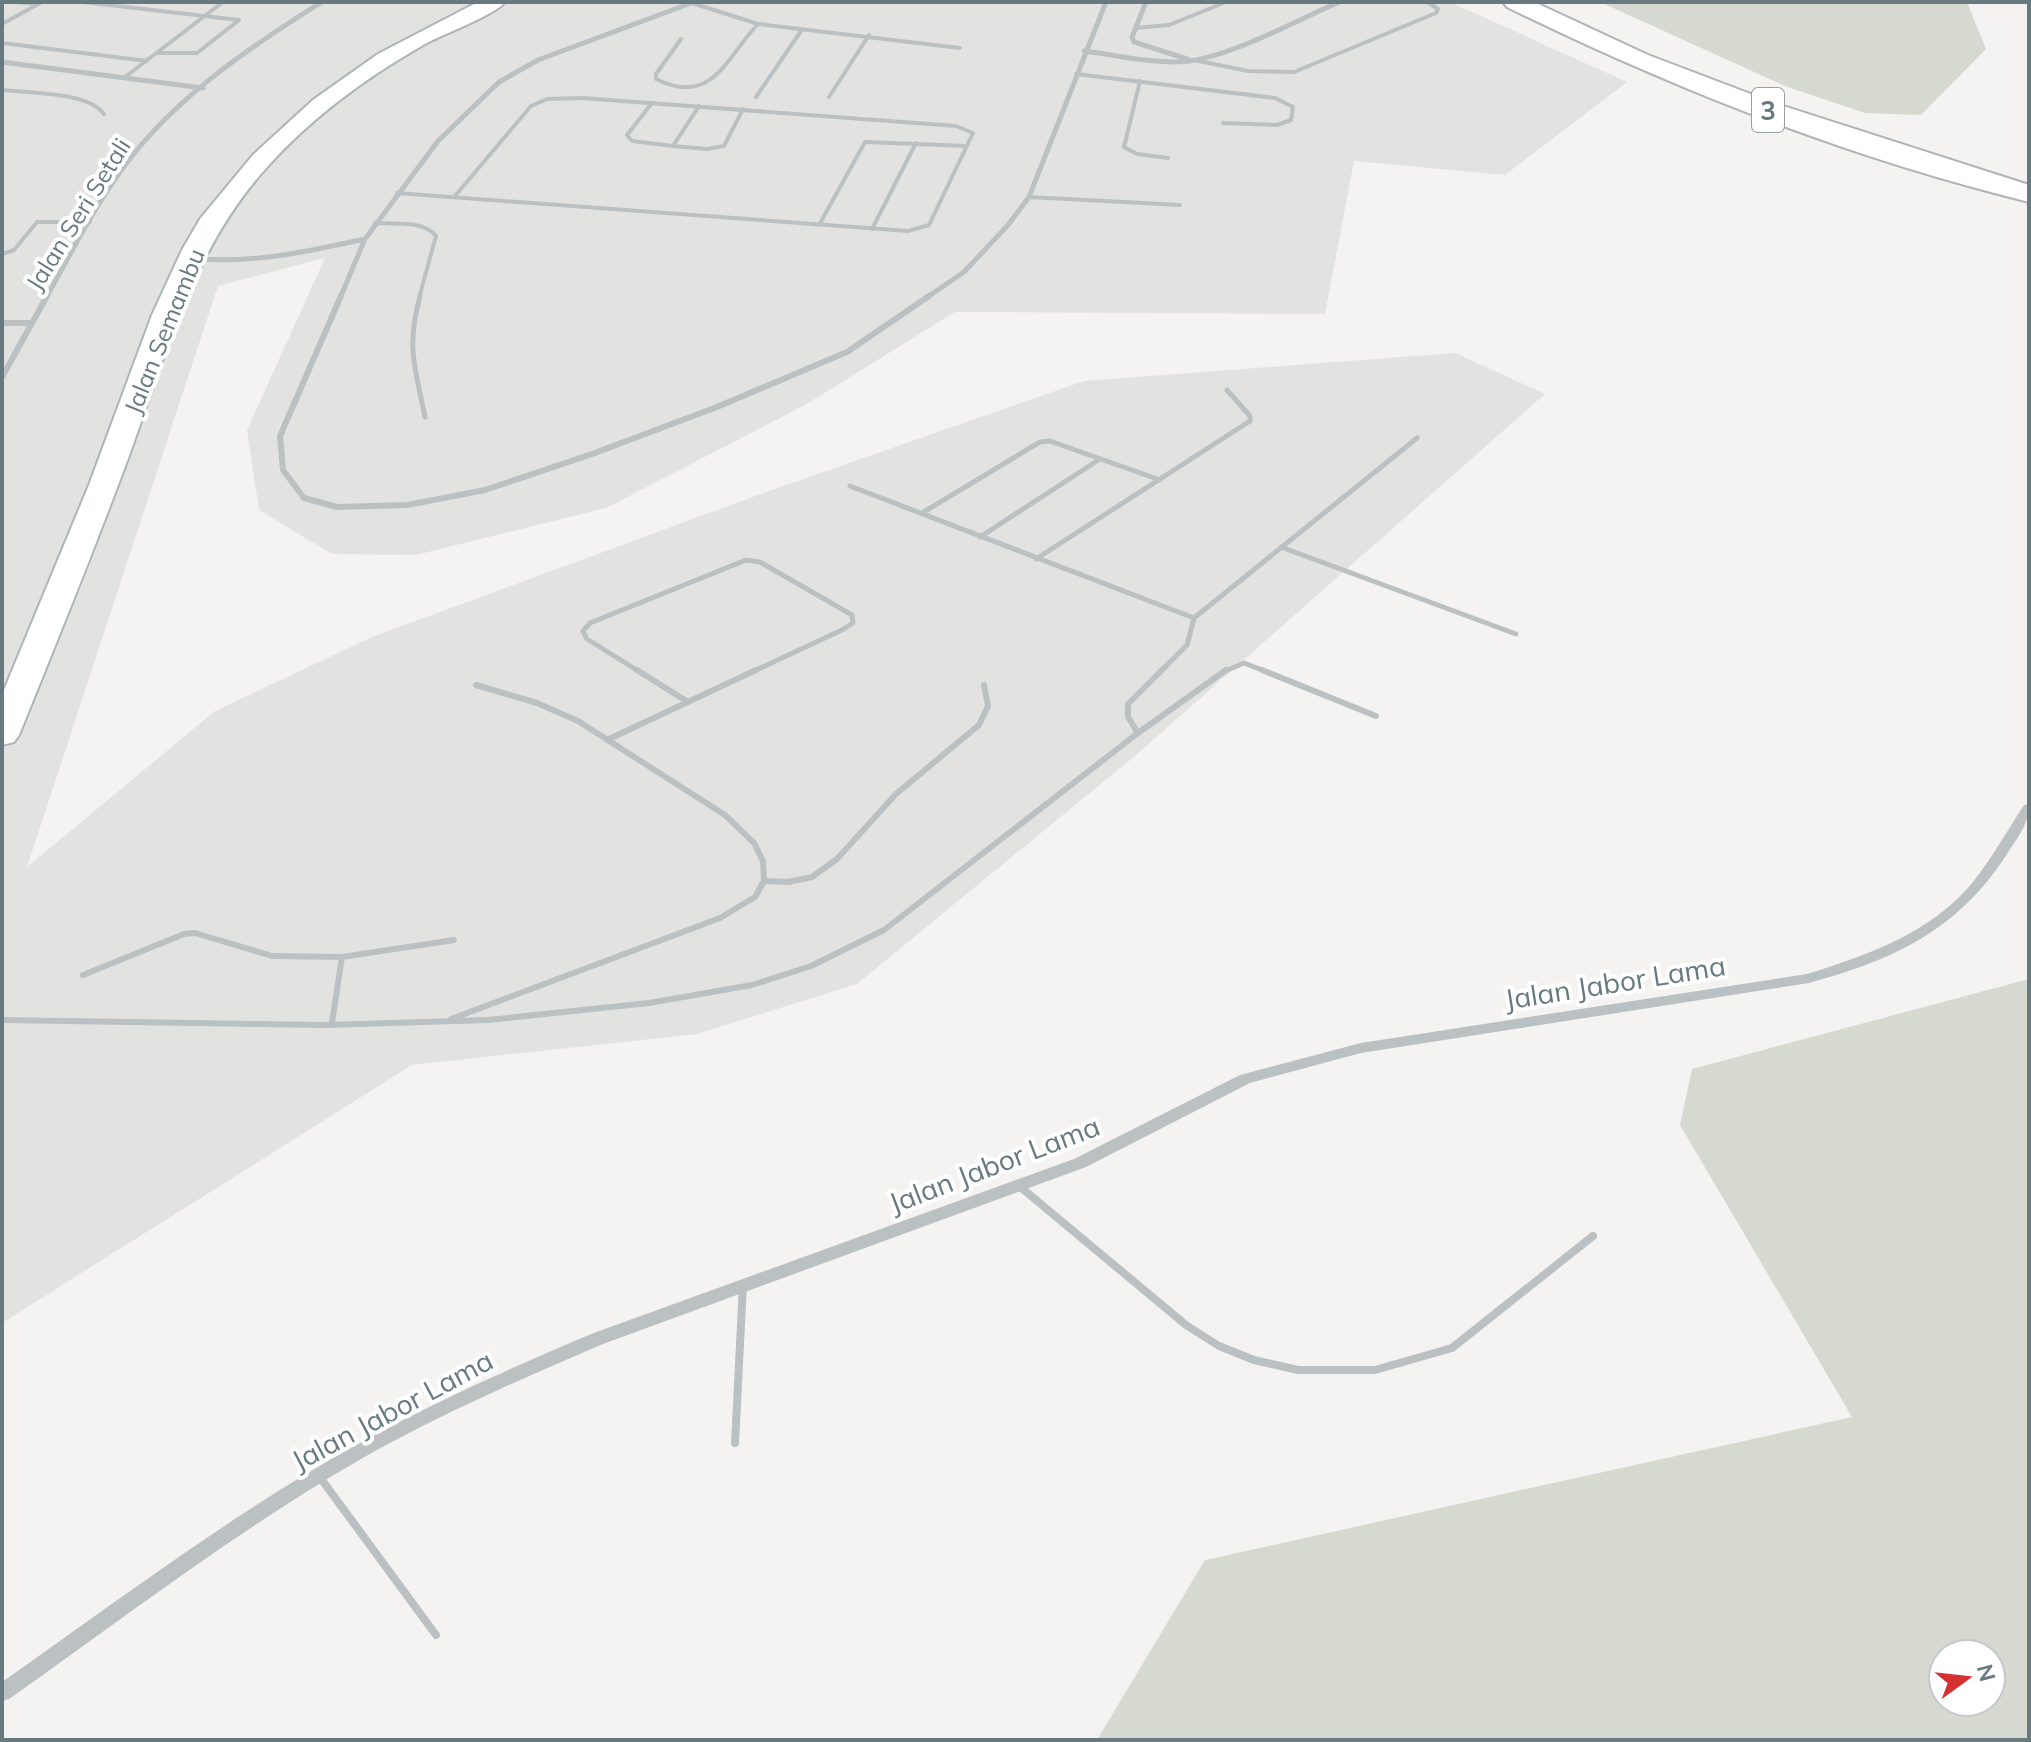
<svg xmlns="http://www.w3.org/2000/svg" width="2031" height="1742" font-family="Mulish,sans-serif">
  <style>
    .built { fill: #e2e3e1 }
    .green { fill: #d5d9d0; fill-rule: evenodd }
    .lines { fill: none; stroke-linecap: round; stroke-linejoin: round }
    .secondary-casing { stroke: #aeb5b7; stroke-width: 4 }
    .trunk-casing { stroke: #afb4b5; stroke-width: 4 }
    .service-far3 { stroke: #bbc1c2; stroke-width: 4 }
    .service-far2 { stroke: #bbc1c2; stroke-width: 5 }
    .service-far1 { stroke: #bbc1c2; stroke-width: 6 }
    .service { stroke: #bbc1c2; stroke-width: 8 }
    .minor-far1 { stroke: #bbc1c2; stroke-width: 5 }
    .minor { stroke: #bbc1c2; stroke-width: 6 }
    .tertiary { fill: #bbc1c2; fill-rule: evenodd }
    .secondary { fill: #fff; fill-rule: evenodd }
    .trunk { fill: #fff; fill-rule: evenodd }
    .labels { text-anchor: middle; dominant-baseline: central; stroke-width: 8; stroke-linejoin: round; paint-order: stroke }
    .far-street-label { font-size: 24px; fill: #667a7f; stroke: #fff }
    .shield { fill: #fff; stroke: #94a2a5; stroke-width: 2 }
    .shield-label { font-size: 26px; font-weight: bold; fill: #667a7f }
    .street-label { font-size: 28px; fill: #667a7f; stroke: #fff }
  </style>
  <rect width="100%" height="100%" fill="#f4f3f1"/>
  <path class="built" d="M2,2h1448l177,80 -122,93 -151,-14 -29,153 -370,-2 -150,93 -199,103 -190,47 -84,-1 -73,-44 -12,-80 78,-172 -107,28 -191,581 188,-156 157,-74 386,-142 326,-114 371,-28 90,41 -409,361 -279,229 -160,50 -285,31 -410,258z"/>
  <path class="green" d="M1600,2h367l19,47 -65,66 -56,-2 -80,-27z
    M2029,979v761h-932l108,-180 647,-143 -172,-292 12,-56zM1943,1654h48v48h-48z"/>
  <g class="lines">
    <defs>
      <path id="secondary" d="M478,2h27c-10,13 -62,32 -80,42 -58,33 -112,72 -157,122 -75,82 -101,185 -138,287 -35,95 -73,188 -111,282l-5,7 -12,3v-50l87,-210 63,-170 30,-65 18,-31 53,-64 60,-55 65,-46z"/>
      <path id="trunk" d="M1503,2h31l114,53 129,49 252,81v17c-179,-44 -357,-114 -522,-195z"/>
    </defs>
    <use href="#secondary" class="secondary-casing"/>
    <use href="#trunk" class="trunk-casing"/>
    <path class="service-far3" d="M16,2l19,2
      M83,2l156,18 -42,33h-38
      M692,3l66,21 202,24
      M2,24l40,-22
      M1136,28l33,-3 57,-23
      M681,39l-25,35v5c56,28 70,-21 101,-54
      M2,43l145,18
      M1194,60l54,11 46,1 142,-59 2,-4 -11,-7
      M1076,74l199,24 18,9 -2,13 -14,5 -54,-2
      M125,77l98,-75
      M1140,81l-16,66 13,7 31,4
      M2,90c27,3 86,2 102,24
      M756,97l45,-66
      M829,97l40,-62
      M652,103l-25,32 5,6 41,5 26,-40
      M673,146l34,3 17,-3 19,-37
      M397,193l511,38 21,-6 44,-92 -17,-7 -374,-28 -35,1 -16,7 -76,90
      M1029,197l151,8
      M375,223c19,1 48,-3 61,13l-17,62
      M819,225l46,-83 102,4
      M872,229l44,-86
      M2,254l12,-4 23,-28h53"/>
    <path class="service-far2" d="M420,296c-14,51 -5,71 5,121
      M850,486l344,132
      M922,513l118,-71 10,-1 110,39
      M980,537l120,-78
      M1281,547l235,87
      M1036,559l214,-138v-5l-23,-26
      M640,672l-53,-33 -4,-8 7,-8 156,-63 14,2 92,53 1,8 -11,7 -90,42
      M1160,672l27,-27 7,-27 223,-180
      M1223,672l21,-9 23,9"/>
    <path class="service-far1" d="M637,670l51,32
      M1262,670l114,46
      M1138,733l88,-63
      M607,740l149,-70
      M764,881l24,1 24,-5 25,-18 59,-65 83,-69 9,-19 -4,-21
      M342,957l112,-17
      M83,975l101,-41 11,-1 77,23 70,1 -10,66
      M451,1019l269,-101 35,-21 9,-16 -1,-20 -9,-18 -29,-28 -147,-94 -41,-18 -61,-18
      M2,1020l324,5 162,-5 161,-17 103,-18 59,-19 73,-36 254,-197 -10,-16v-13l34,-34"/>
    <path class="service" d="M1018,1185l168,140 33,21 35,14 44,10h77l77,-22 141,-112
      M735,1443l8,-158
      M319,1476l117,159"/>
    <path class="minor-far1" d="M1146,2l-14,35 2,5 53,17
      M1084,51c34,4 71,14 105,10 42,-5 109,-41 150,-59
      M2,62l201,26
      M196,259c61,4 109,-7 169,-20
      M46,298c27,-48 52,-99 86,-142 51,-64 121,-111 190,-154
      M340,298l25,-59 73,-98 61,-59 39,-22 156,-58
      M926,298l38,-26 44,-47 21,-28 77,-195"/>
    <path class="minor" d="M341,296l-61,140 3,34 21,28 33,9 70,-2 78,-15 107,-36 125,-47 130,-55 82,-56
      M2,323h29
      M2,377l45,-81"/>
    <path class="tertiary" d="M2029,804c0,20 -11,33 -22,50 -49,76 -113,106 -198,129l-448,70 -111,30 -164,84 -483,177c-82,35 -164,71 -242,115 -123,71 -236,158 -352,240l-7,2v-19c114,-80 226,-165 347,-233 78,-44 160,-80 242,-115l483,-175 166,-84 121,-32 446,-69c61,-19 124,-41 166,-92 19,-24 34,-51 51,-77z"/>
    <use href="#secondary" class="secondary"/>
    <use href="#trunk" class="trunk"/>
  </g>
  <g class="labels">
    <g class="far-street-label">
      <text transform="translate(78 214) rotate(-58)">Jalan Seri Setali</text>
      <text transform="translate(164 331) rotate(-68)">Jalan Semambu</text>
    </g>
    <rect class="shield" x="1752" y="88" width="32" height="44" rx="6"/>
    <g class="shield-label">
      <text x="1768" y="110">3</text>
    </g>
    <g class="street-label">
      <text transform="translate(1615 982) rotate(-9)">Jalan Jabor Lama</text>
      <text transform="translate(994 1164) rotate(-21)">Jalan Jabor Lama</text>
      <text transform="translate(392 1410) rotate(-28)">Jalan Jabor Lama</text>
    </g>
  </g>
  <rect width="2031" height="1742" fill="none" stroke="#667a7f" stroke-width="8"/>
  <g transform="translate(1967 1678) rotate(75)"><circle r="38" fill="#ffffff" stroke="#c2cacc" stroke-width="2"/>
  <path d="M0-6L14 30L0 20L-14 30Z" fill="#d43231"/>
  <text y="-12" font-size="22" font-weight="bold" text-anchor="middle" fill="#667a7f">N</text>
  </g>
</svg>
